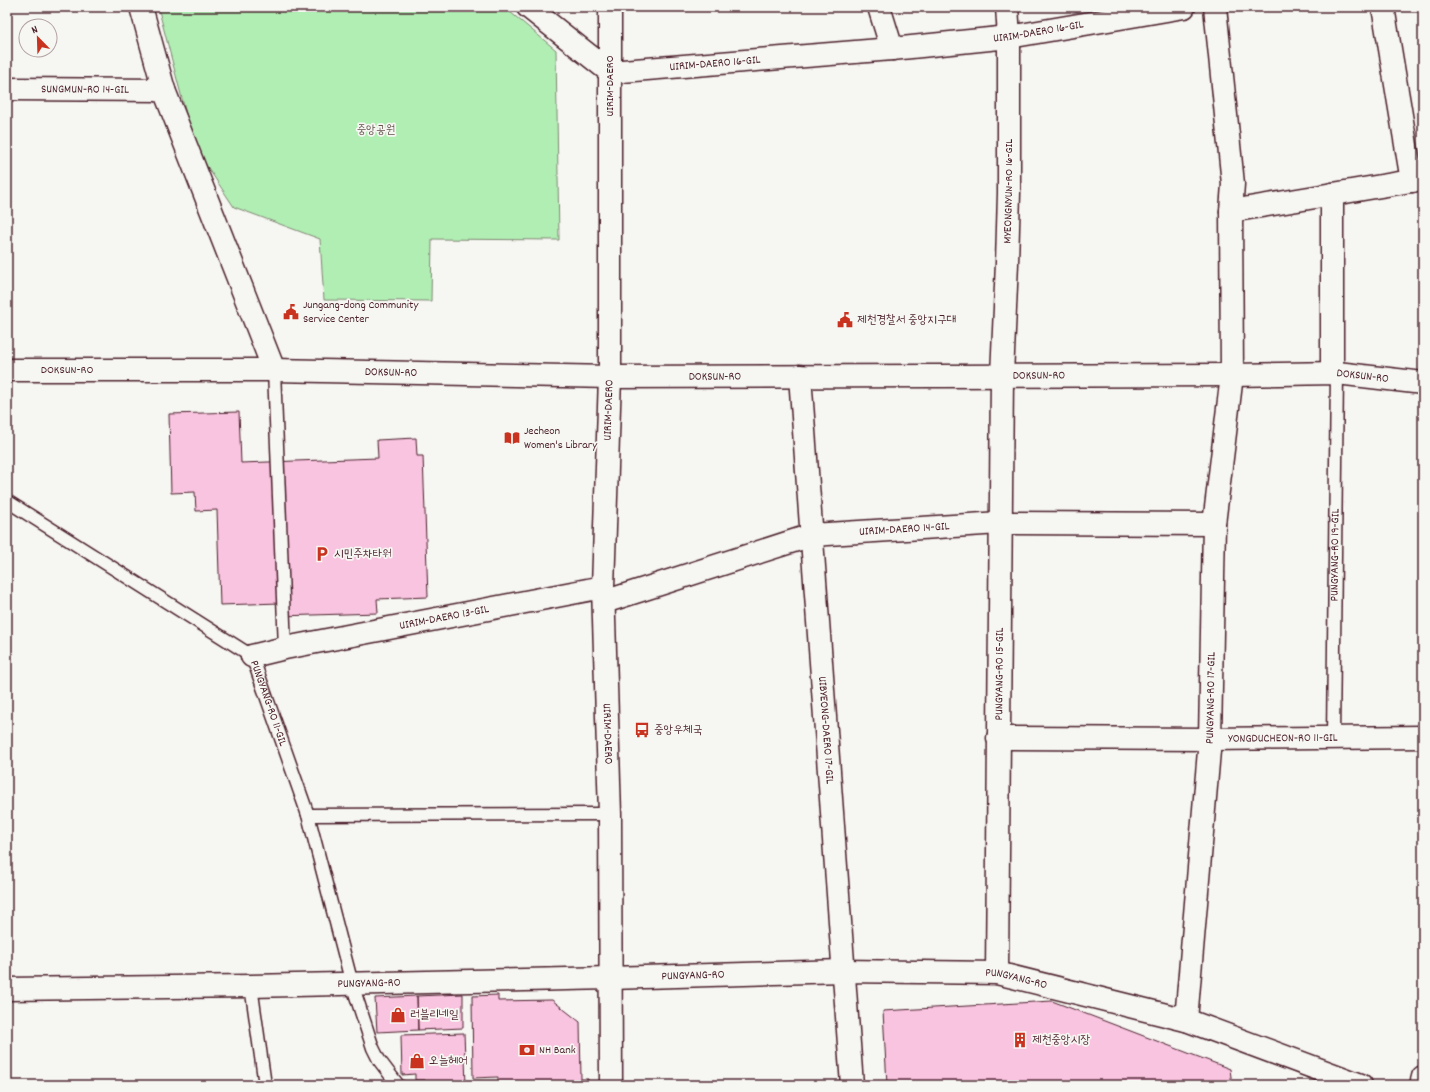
<svg xmlns="http://www.w3.org/2000/svg" width="1430" height="1092" font-family="Dekko,'Poor Story',sans-serif">
  <style>
    .green { fill: #b1eeb4; stroke: #7e8670 }
    .building { fill: #f9c4e0; stroke: #4a1f2b }
    .lines { fill: none; stroke-linecap: round; stroke-linejoin: round }
    .lane-casing { stroke: #4a1f2b; stroke-width: 15 }
    .street-casing { stroke: #4a1f2b; stroke-width: 25 }
    .secondary-casing { stroke: #4a1f2b; stroke-width: 25 }
    .lane { stroke: #f6f6f2; stroke-width: 12 }
    .street { stroke: #f6f6f2; stroke-width: 22 }
    .secondary { stroke: #f6f6f2; stroke-width: 22 }
    .labels { text-anchor: middle; dominant-baseline: central; stroke-width: 3.5; stroke-linejoin: round; paint-order: stroke }
    .street-label { font-size: 12px; fill: #4a1f2b; stroke: #f6f6f2 }
    .park-label { font-size: 12px; fill: #64534d; stroke: #f6f6f2 }
    .poi-label { font-size: 12px; fill: #4a1f2b; stroke: #f6f6f2; text-anchor: start }
  </style>
  <rect width="100%" height="100%" fill="#f6f6f2"/>
  <filter id="ink" filterUnits="userSpaceOnUse"><feTurbulence type="fractalNoise" baseFrequency=".025" numOctaves="2"/><feDisplacementMap in="SourceGraphic" scale="8" xChannelSelector="R" yChannelSelector="G"/><feConvolveMatrix kernelMatrix="1 2 1 2 8 2 1 2 1" color-interpolation-filters="sRGB"/></filter>
  <g filter="url(#ink)">
    <path class="green" d="M158,7h346l52,43 3,190 -127,-1 -1,62 -107,-1 -4,-61 -86,-32 -39,-59z"/>
    <path class="building" d="M239,412l2,51 137,-5 -1,-18 39,-2 1,18h6l5,141 -51,2 1,14 -98,3v-13l-60,2 -3,-95 -21,1 -1,-19 -24,1 -2,-79z
      M463,994v34l-45,2 -1,-34z
      M498,995v6l54,-1 28,22 1,57h7v6h-90v-8l-25,1 -1,-82z
      M417,996l1,34 -41,2 -2,-34z
      M1052,1001l178,68 2,16h-345l-4,-74z
      M464,1033l2,52h-41v-5h-10v-6l-13,1 -1,-40z"/>
    <g class="lines">
      <defs>
        <g id="lane">
          <path d="M274,370l11,278"/>
          <path id="s1" d="M7,501l245,155 56,159 44,169 21,64 6,12 19,25"/>
          <path id="s2" d="M1333,738l4,-365"/>
          <path d="M308,815l302,-1"/>
          <path d="M251,986l14,99"/>
        </g>
        <g id="street">
          <path d="M141,7l23,83 110,280"/>
          <path id="s3" d="M528,7l82,65 282,-23 117,-12 175,-30"/>
          <path d="M879,7l13,42"/>
          <path d="M1383,7l29,174"/>
          <path id="s4" d="M7,89l157,1"/>
          <path d="M1231,211l192,-32"/>
          <path id="s5" d="M7,370h267l336,7 622,-2 105,-2 86,10"/>
          <path d="M1332,373v-179"/>
          <path id="s6" d="M800,376l52,709"/>
          <path id="s7" d="M604,602l208,-67 188,-12 214,1"/>
          <path id="s8" d="M252,656l33,-8 318,-61"/>
          <path id="s9" d="M998,738l212,1 213,-2"/>
          <path id="s10" d="M997,973l5,-598 5,-112 2,-70v-156l-2,-30"/>
          <path id="s11" d="M7,989l244,-3 359,-8"/>
          <path id="s12" d="M1186,1020l24,-281 4,-215 18,-149 -1,-164 2,-27 -18,-177"/>
        </g>
        <g id="secondary">
          <path id="s13" d="M610,7v370l-7,210 7,227 1,271"/>
          <path id="s14" d="M610,978l233,-7 154,2 189,47 175,65"/>
          <path d="M1421,1085l2,-8"/>
        </g>
      </defs>
      <use href="#lane" class="lane-casing"/>
      <use href="#street" class="street-casing"/>
      <use href="#secondary" class="secondary-casing"/>
      <use href="#lane" class="lane"/>
      <use href="#street" class="street"/>
      <use href="#secondary" class="secondary"/>
    </g>
  </g>
  <defs>
    <symbol id="civic-bare" viewBox="-9 -9 18 18"><path d="M-.6-6.5H3V-4.5H.6V-3L4-1V1h2V6H-6V1h2V-1L-.6-3ZM-1.2 2.5V6h2.4V2.5Z" fill="#c8321e" stroke="#f6f6f2" stroke-width="2.5" paint-order="stroke"/></symbol>
    <symbol id="library-bare" viewBox="-9 -9 18 18"><path d="M-6-4Q-3-5.5-.7-3.5V5Q-3 3-6 4ZM6-4Q3-5.5 .7-3.5V5Q3 3 6 4Z" fill="#c8321e" stroke="#f6f6f2" stroke-width="2.5" paint-order="stroke"/></symbol>
    <symbol id="parking-bare" viewBox="-9 -9 18 18"><path d="M-3.5-5.5H1a3.5 3.5 0 0 1 0 7H-1V5.5H-3.5ZM-1-3.4V-.6H.8a1.4 1.4 0 0 0 0-2.8Z" fill="#c8321e" stroke="#f6f6f2" stroke-width="2.5" paint-order="stroke"/></symbol>
    <symbol id="bus-bare" viewBox="-9 -9 18 18"><path d="M-5-6H5V4H4V6H2V4H-2V6H-4V4H-5ZM-3.5-4V0h7V-4ZM-3.5 1.2v1.5H-2V1.2ZM2 1.2v1.5H3.5V1.2Z" fill="#c8321e" stroke="#f6f6f2" stroke-width="2.5" paint-order="stroke"/></symbol>
    <symbol id="shop-bare" viewBox="-9 -9 18 18"><path d="M-5-2.5h2.3a2.7 3.5 0 0 1 5.4 0H5L5.5 6h-11ZM-1.5-2.5h3a1.5 2.3 0 0 0-3 0Z" fill="#c8321e" stroke="#f6f6f2" stroke-width="2.5" paint-order="stroke"/></symbol>
    <symbol id="building-bare" viewBox="-9 -9 18 18"><path d="M-4-6H4V6H1V3H-1V6H-4ZM-2.5-4.3h1.7v1.8h-1.7ZM.8-4.3h1.7v1.8H.8ZM-2.5-1h1.7V.8h-1.7ZM.8-1h1.7V.8H.8Z" fill="#c8321e" stroke="#f6f6f2" stroke-width="2.5" paint-order="stroke"/></symbol>
    <symbol id="bank-bare" viewBox="-9 -9 18 18"><path d="M-6-4H6V4H-6ZM0-2.3a2.3 2.3 0 1 0 0 4.6a2.3 2.3 0 1 0 0-4.6Z" fill="#c8321e" stroke="#f6f6f2" stroke-width="2.5" paint-order="stroke"/></symbol>
  </defs>
  <g fill-rule="evenodd">
    <use href="#civic-bare" x="280" y="301" width="22" height="22"/>
    <use href="#civic-bare" x="834" y="309" width="22" height="22"/>
    <use href="#library-bare" x="501" y="427" width="22" height="22"/>
    <use href="#parking-bare" x="311" y="543" width="22" height="22"/>
    <use href="#bus-bare" x="631" y="719" width="22" height="22"/>
    <use href="#shop-bare" x="387" y="1004" width="22" height="22"/>
    <use href="#building-bare" x="1009" y="1029" width="22" height="22"/>
    <use href="#bank-bare" x="516" y="1039" width="22" height="22"/>
    <use href="#shop-bare" x="406" y="1050" width="22" height="22"/>
  </g>
  <g class="labels">
    <g class="street-label">
      <text stroke="none"><textPath href="#s3" startOffset="535">UIRIM-DAERO 16-GIL</textPath></text>
      <text stroke="none"><textPath href="#s3" startOffset="210">UIRIM-DAERO 16-GIL</textPath></text>
      <text transform="translate(610 86) rotate(-90)">UIRIM-DAERO</text>
      <text stroke="none"><textPath href="#s4" startOffset="78">SUNGMUN-RO 14-GIL</textPath></text>
      <text stroke="none"><textPath href="#s10" startOffset="782">MYEONGNYUN-RO 16-GIL</textPath></text>
      <text stroke="none"><textPath href="#s5" startOffset="60">DOKSUN-RO</textPath></text>
      <text stroke="none"><textPath href="#s5" startOffset="384">DOKSUN-RO</textPath></text>
      <text stroke="none"><textPath href="#s5" startOffset="1032">DOKSUN-RO</textPath></text>
      <text stroke="none"><textPath href="#s5" startOffset="708">DOKSUN-RO</textPath></text>
      <text stroke="none"><textPath href="#s5" startOffset="1356">DOKSUN-RO</textPath></text>
      <text transform="translate(609 410) rotate(-88)">UIRIM-DAERO</text>
      <text stroke="none"><textPath href="#s7" startOffset="311">UIRIM-DAERO 14-GIL</textPath></text>
      <text stroke="none"><textPath href="#s2" startOffset="183">PUNGYANG-RO 19-GIL</textPath></text>
      <text stroke="none"><textPath href="#s8" startOffset="196">UIRIM-DAERO 13-GIL</textPath></text>
      <text stroke="none"><textPath href="#s10" startOffset="299">PUNGYANG-RO 15-GIL</textPath></text>
      <text stroke="none"><textPath href="#s12" startOffset="323">PUNGYANG-RO 17-GIL</textPath></text>
      <text stroke="none"><textPath href="#s1" startOffset="340">PUNGYANG-RO 11-GIL</textPath></text>
      <text stroke="none"><textPath href="#s6" startOffset="355">UIBYEONG-DAERO 17-GIL</textPath></text>
      <text stroke="none"><textPath href="#s13" startOffset="727">UIRIM-DAERO</textPath></text>
      <text stroke="none"><textPath href="#s9" startOffset="285">YONGDUCHEON-RO 11-GIL</textPath></text>
      <text stroke="none"><textPath href="#s14" startOffset="83">PUNGYANG-RO</textPath></text>
      <text stroke="none"><textPath href="#s14" startOffset="407">PUNGYANG-RO</textPath></text>
      <text stroke="none"><textPath href="#s11" startOffset="362">PUNGYANG-RO</textPath></text>
    </g>
    <g class="park-label">
      <text x="376" y="130">중앙공원</text>
    </g>
    <g class="poi-label">
      <text x="303" y="305">Jungang-dong Community<tspan x="303" dy="14">Service Center</tspan></text>
      <text x="857" y="320">제천경찰서 중앙지구대</text>
      <text x="524" y="431">Jecheon<tspan x="524" dy="14">Women's Library</tspan></text>
      <text x="334" y="554">시민주차타워</text>
      <text x="654" y="730">중앙우체국</text>
      <text x="410" y="1015">러블리네일</text>
      <text x="1032" y="1040">제천중앙시장</text>
      <text x="539" y="1050">NH Bank</text>
      <text x="429" y="1061">오늘헤어</text>
    </g>
  </g>
  <rect width="1430" height="1092" fill="none" stroke="#f6f6f2" stroke-width="24"/>
  <rect x="12" y="12" width="1406" height="1068" fill="none" stroke="#4a1f2b" stroke-width="1.5" filter="url(#ink)"/>
  <g transform="translate(38 38) rotate(337)"><circle r="19" fill="#f6f6f2" stroke="#b1a0a2"/>
  <path d="M0-3L7 15L0 10L-7 15Z" fill="#c8321e"/>
  <text y="-6" font-size="11" font-weight="bold" text-anchor="middle" fill="#4a1f2b">N</text>
  </g>
</svg>
